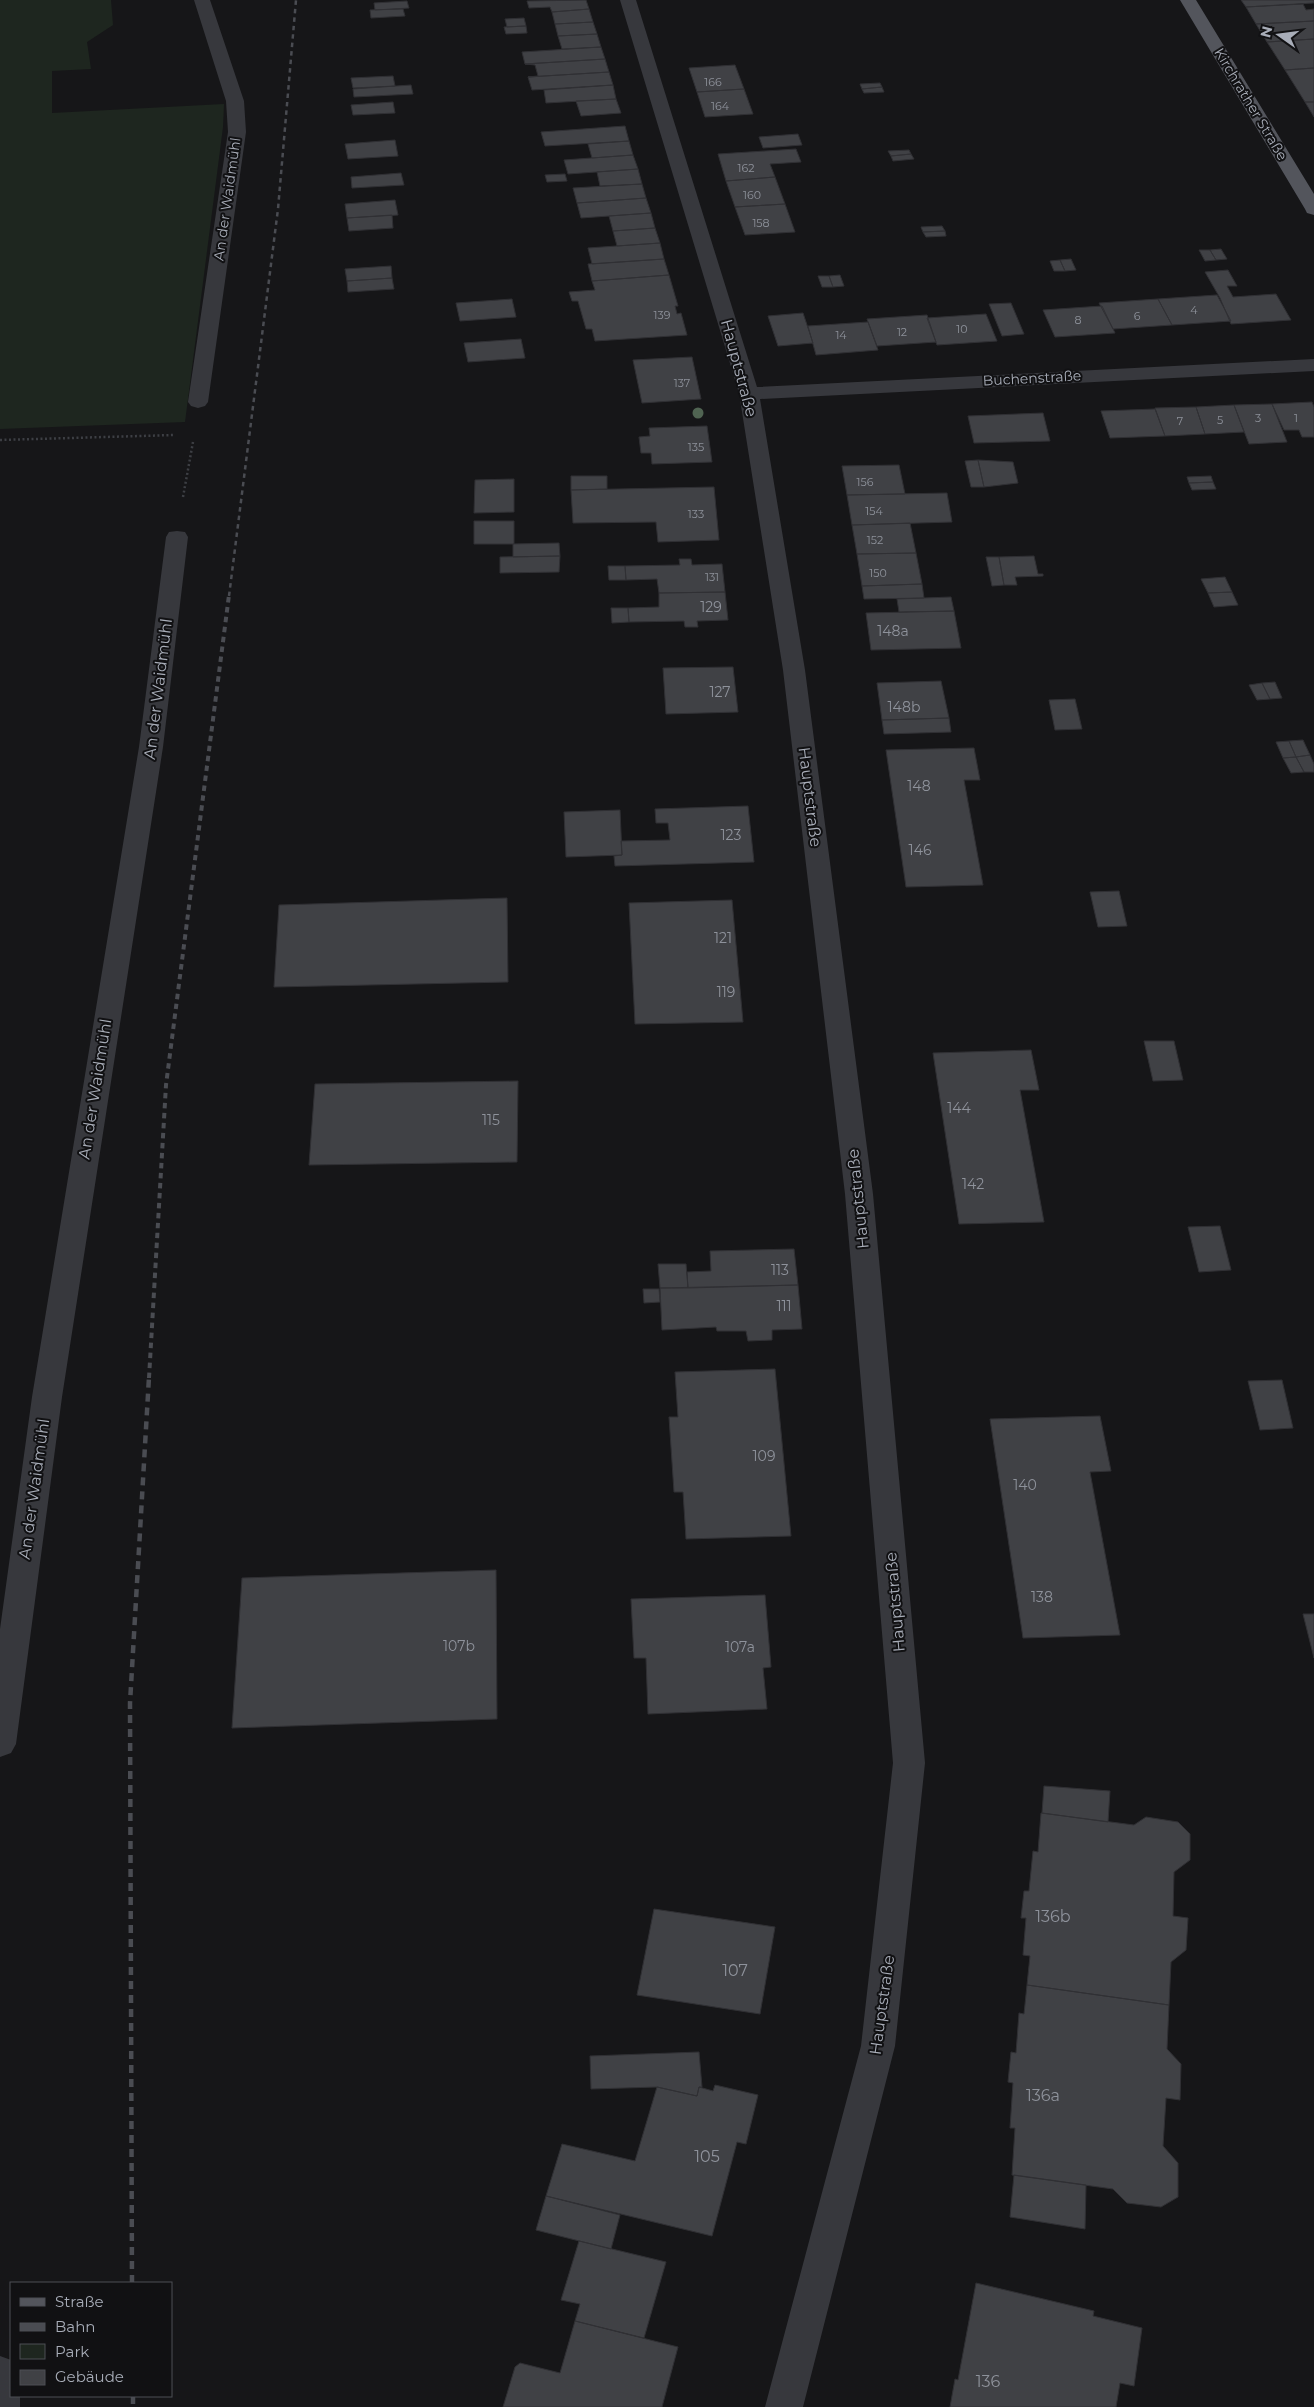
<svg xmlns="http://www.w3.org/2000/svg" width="1314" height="2407" font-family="Montserrat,sans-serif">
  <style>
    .green { fill: #1e261f }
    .building { fill: #404145; stroke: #303034 }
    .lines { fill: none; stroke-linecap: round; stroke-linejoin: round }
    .path { stroke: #3d3f44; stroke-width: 2.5; stroke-dasharray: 2 2.5; stroke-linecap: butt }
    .minor { fill: #37383d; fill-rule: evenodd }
    .major { fill: #53555c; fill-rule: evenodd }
    .rail-far2 { stroke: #4a4c52; stroke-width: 2.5; stroke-dasharray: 4.5 4; stroke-linecap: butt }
    .rail-far1 { stroke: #4a4c52; stroke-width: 4; stroke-dasharray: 5.5 4.5; stroke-linecap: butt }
    .rail { stroke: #4a4c52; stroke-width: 4.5; stroke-dasharray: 8 6; stroke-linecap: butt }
    .tree { fill: #506452 }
    .labels { text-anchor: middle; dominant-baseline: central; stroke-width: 4; stroke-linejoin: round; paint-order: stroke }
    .far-number-label { font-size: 11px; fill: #8e929b }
    .far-street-label { font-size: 14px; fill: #a8adb8; stroke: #111113 }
    .number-label { font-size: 14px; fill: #8e929b }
    .street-label { font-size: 16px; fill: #a8adb8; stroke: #111113 }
    .near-number-label { font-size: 16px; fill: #8e929b }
  </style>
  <rect width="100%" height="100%" fill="#161618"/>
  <path class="green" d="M0,0h111l2,25 -26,17 4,27 -39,2v42l172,-9 -1,23 -38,295 -185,7z"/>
  <path class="building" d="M586,0l3,9 -37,3 -2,-5 -21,1 -2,-7z
    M1241,0h73v3l-68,4z
    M407,1l2,7 -34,2 -1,-7z
    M1303,4l3,6 8,-1v12l-58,3 -10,-17z
    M403,9l2,7 -34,2 -1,-8z
    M589,9l4,13 -38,2 -3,-12z
    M524,18l2,8 -19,1 -2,-8z
    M1314,21v18l-47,3 -11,-18z
    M593,22l4,12 -39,2 -3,-12z
    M526,26l1,7 -21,1 -2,-7z
    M597,34l4,13 -39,2 -4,-13z
    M1314,39v29l-29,2 -18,-28z
    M601,47l4,12 -80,5 -3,-12z
    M605,59l4,13 -81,5 10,-1 -3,-11 -10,-1z
    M735,65l9,24 -47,3 -8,-24z
    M1314,68v34h-9l-20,-32z
    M609,72l4,13 -81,5 -4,-13z
    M393,76l2,10 -42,2 -2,-10z
    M880,83l2,4 -20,2 -2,-5z
    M411,85l2,9 -59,3 -1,-8z
    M613,85l3,14 -70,4 -2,-13z
    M882,87l2,5 -20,1 -2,-4z
    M744,89l9,25 -48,3 -8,-25z
    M616,99l5,14 -40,3 -5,-15z
    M393,102l2,11 -42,2 -2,-10z
    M1305,102h9v15z
    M625,126l4,15 -84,5 -4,-14z
    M798,134l4,11 -39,3 -4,-11z
    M395,140l3,16 -50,3 -3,-15z
    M629,141l4,14 -41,3 -4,-14z
    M796,149l5,13 -31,2 5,13 -49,4 -8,-27z
    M909,150l2,4 -20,2 -3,-5z
    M911,154l3,5 -21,2 -2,-5z
    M633,155l5,14 -70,5 -4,-14z
    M638,169l4,15 -42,2 -3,-14z
    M401,173l3,12 -52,3 -1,-11z
    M565,174l2,7 -20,1 -2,-7z
    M775,177l10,27 -50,3 -9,-26z
    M642,184l4,14 -69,5 -4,-15z
    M646,198l5,15 -70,5 -4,-15z
    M395,200l3,15 -51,3 -2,-14z
    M785,204l10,28 -50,3 -10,-28z
    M651,213l4,15 -42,3 -4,-15z
    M392,215l1,13 -44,3 -2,-13z
    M942,226l3,5 -22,1 -2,-5z
    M655,228l5,15 -43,3 -4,-15z
    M945,231l1,5 -20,1 -3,-5z
    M660,243l4,16 -72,5 -4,-16z
    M1221,249l6,10 -11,1 -6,-10z
    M1199,250h11l6,10 -11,1z
    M664,259l5,16 -77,6 -4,-17z
    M1071,259l5,11 -11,1 -5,-11z
    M1060,260l5,11h-11l-4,-10z
    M391,266l1,12 -45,3 -2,-12z
    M1228,270l9,16h-10l6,11 43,-3 15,26 -60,4 -11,-26 -15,-26z
    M669,275l9,31h-3l2,8 4,-1 6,22 -92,6 -3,-12h-6l-8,-28h-6l-3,-9 26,-2 -3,-9z
    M840,275l4,11 -11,1 -4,-11z
    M818,276h11l4,11h-11z
    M392,278l2,11 -46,3 -1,-11z
    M1217,295l14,26 -59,4 -14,-26z
    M512,299l4,18 -56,4 -4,-18z
    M1158,299l14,26 -59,4 -14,-26z
    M1011,303l13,31 -22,2 -13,-32z
    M1102,306l13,27 -60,4 -12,-27z
    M803,313l10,30 -35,3 -10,-30z
    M986,314l11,27 -60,4 -10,-27z
    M927,315l9,27 -59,4 -10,-27z
    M868,322l10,28 -62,5 -8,-29z
    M521,339l4,19 -57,4 -4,-19z
    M692,357l9,42 -59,4 -9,-43z
    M1312,402l2,5v30h-12l-3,-7h-15l-12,-26z
    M1272,404l15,38 -38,2 -15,-39z
    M1234,405l10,27 -39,2 -9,-27z
    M1196,407l9,27 -40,2 -10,-28z
    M1155,409l10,27 -55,2 -9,-27z
    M1043,413l7,28 -76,2 -6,-27z
    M707,426l5,36 -60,2 -1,-11h-10l-2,-16 11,-1 -1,-8z
    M978,460l6,27h-13l-6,-26z
    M978,460l35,2 5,21 -34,4z
    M899,465l6,29 -58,1 -5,-29z
    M571,476h36v13l-36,1z
    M1211,476l2,6 -24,1 -2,-6z
    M514,479v33l-40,1 1,-33z
    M1213,482l3,7 -24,1 -3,-7z
    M714,487l5,53 -61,2 -2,-20 -83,1 -2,-33z
    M947,493l5,29 -100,3 -5,-30z
    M474,521h40v23h-40z
    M910,523l6,30 -59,1 -5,-29z
    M559,543l1,13 -47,1v-13z
    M916,553l6,31 -60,2 -5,-32z
    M560,556l-1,16 -59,1v-16z
    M1034,556l4,18h5v2l-28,1 2,8h-13l-5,-28z
    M986,557h13l5,28 -12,1z
    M679,559h12l1,6 30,-1 3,28 -66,1 -2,-14 -31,1 -1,-14 55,-1z
    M608,566h17l1,14h-17z
    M1225,577l7,15 -24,1 -7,-14z
    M922,584l2,14 -60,1 -2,-13z
    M725,592l3,28 -31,1 1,6h-13l-1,-6 -55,1 -1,-14 31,-1v-14z
    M1232,592l6,13 -24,2 -6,-14z
    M951,597l3,14 -55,1 -2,-13z
    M611,608h17l1,14 -17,1z
    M954,611l7,37 -90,2 -5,-37z
    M733,667l5,45 -72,2 -3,-46z
    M941,681l8,37 -67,2 -5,-37z
    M1275,682l7,16 -12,1 -8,-16z
    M1262,683l8,16 -13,1 -8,-15z
    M1075,699l7,30 -27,1 -6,-30z
    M949,718l2,14 -67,2 -2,-14z
    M1303,740l7,15 -14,2 -7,-16z
    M1289,741l7,16 -13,1 -7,-16z
    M974,748l6,32h-16l19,105 -77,2 -20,-137z
    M1310,755l4,9v8h-10l-8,-15z
    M1296,757l8,15 -13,1 -8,-15z
    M748,806l6,56 -139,4 -1,-10 8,-1 -1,-14 49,-1 -2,-17h-12l-1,-14z
    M620,810l2,45 -56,2 -2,-45z
    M1119,891l8,35 -29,1 -8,-35z
    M507,898l1,84 -234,5 5,-82z
    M732,900l11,122 -108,2 -6,-121z
    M1144,1041h30l9,39 -30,1z
    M1031,1050l8,40h-19l24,132 -85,2 -26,-171z
    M518,1081l-1,81 -208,3 6,-81z
    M1220,1226l11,44 -32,2 -11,-45z
    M794,1249l4,36 -110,3 -1,-16 24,-1 -1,-20z
    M658,1264h28l2,24h-28z
    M798,1285l4,44 -30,1v10l-24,1 -2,-10h-29l-1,-4 -54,3 -2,-42z
    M643,1289h16l1,13 -16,1z
    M775,1369l16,167 -105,3 -3,-47h-9l-5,-75h9l-3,-45z
    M1282,1380l11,48 -33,2 -12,-49z
    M1100,1416l11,55 -21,1 30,163 -97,3 -33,-219z
    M496,1570l1,149 -265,9 10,-150z
    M765,1595l6,72 -8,1 4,41 -119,5 -2,-56h-12l-3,-59z
    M1303,1614h11v44z
    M1044,1786l66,5 -2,31 -66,-9z
    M1041,1813l93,12 12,-8 32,5 12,12v26l-16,12 -1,44 15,2 -2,32 -15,12 -2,43 -142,-20 3,-29 -7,-1 3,-37h-5l3,-27h5l4,-40 5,1z
    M654,1909l121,18 -15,87 -123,-19z
    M1027,1985l142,20 -2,44 14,15 -1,36 -14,-2 -3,48 15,17v34l-17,10 -34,-4 -14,-14 -101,-14 3,-47h-5l3,-45 -5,-1 3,-30 5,1 3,-40 5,1z
    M699,2052l3,35h-3l-2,9 -40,-9 -66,2 -1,-33z
    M715,2085l43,10 -12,49 -9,-2 -25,94 -166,-40 16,-52 73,17 22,-74 40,9 2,-9 14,4z
    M1014,2175l72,10 -1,44 -75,-12z
    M546,2196l74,19 -9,34 -75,-19z
    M579,2241l87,21 -22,76 -69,-17 5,-17 -19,-4z
    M976,2283l118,28 -1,5 49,12 -8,58 -14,-3 -4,24h-166l5,-28 3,1z
    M575,2321l103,26 -16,60h-159l12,-40 5,-4 40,10z"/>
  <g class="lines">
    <path class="path" d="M0,440l175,-5
      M183,497l10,-55"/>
    <path class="minor" d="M194,0h16l34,101 2,31 -38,270 -3,4 -7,2 -7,-2 -3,-4 40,-270 -2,-31z
      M620,0h16l121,387 557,-28v12l-554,28 45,271 68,524 52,569 -30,283 -92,361h-38l96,-361 32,-283 -48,-569 -62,-524 -44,-277z
      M177,531l8,1 3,5 -25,210 -101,650 -46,347 -5,9 -11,4v-128l32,-232 107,-650 27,-210 3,-5z
      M0,2356l11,4v36h9v11h-20z"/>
    <path class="major" d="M1180,0h16l118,194v21l-7,-2 -2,-4z"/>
    <path class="rail-far2" d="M229,596l49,-387 18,-209"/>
    <path class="rail-far1" d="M149,1378l17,-293 63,-490"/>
    <path class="rail" d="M132,2283l-2,-580 19,-326
      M133,2396v11"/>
  </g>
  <circle class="tree" cx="698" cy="413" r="5.5"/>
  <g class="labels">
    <g class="far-number-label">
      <text x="713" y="82">166</text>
      <text x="720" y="106">164</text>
      <text x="746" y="168">162</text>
      <text x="752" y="195">160</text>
      <text x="761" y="223">158</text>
      <text x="1194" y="310">4</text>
      <text x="662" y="315">139</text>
      <text x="1137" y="316">6</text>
      <text x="1078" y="320">8</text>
      <text x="962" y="329">10</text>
      <text x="902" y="332">12</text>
      <text x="841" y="335">14</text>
      <text x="682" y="383">137</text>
      <text x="1258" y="418">3</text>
      <text x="1296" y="418">1</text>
      <text x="1220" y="420">5</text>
      <text x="1180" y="421">7</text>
      <text x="696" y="447">135</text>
      <text x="865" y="482">156</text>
      <text x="874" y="511">154</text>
      <text x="696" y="514">133</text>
      <text x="875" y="540">152</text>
      <text x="878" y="573">150</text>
      <text x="712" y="577">131</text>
    </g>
    <g class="far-street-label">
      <text transform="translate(1251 104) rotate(59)">Kirchrather Straße</text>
      <text transform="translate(227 199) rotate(-82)">An der Waidmühl</text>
      <text transform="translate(1032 378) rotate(-3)">Buchenstraße</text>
    </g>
    <g class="number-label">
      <text x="711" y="607">129</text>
      <text x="893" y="631">148a</text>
      <text x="720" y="692">127</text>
      <text x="904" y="707">148b</text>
      <text x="919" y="786">148</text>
      <text x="731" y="835">123</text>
      <text x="920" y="850">146</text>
      <text x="723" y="938">121</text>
      <text x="726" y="992">119</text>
      <text x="959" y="1108">144</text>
      <text x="491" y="1120">115</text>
      <text x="973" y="1184">142</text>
      <text x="780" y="1270">113</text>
      <text x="784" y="1306">111</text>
      <text x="764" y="1456">109</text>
      <text x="1025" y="1485">140</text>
      <text x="1042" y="1597">138</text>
      <text x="459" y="1646">107b</text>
      <text x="740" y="1647">107a</text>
    </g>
    <g class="street-label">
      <text transform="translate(739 368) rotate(75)">Hauptstraße</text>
      <text transform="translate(158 689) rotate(-83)">An der Waidmühl</text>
      <text transform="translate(810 797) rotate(83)">Hauptstraße</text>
      <text transform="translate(95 1089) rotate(-81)">An der Waidmühl</text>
      <text transform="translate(858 1199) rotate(-96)">Hauptstraße</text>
      <text transform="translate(34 1489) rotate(-82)">An der Waidmühl</text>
      <text transform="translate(895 1602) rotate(-95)">Hauptstraße</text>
      <text transform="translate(882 2005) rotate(-82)">Hauptstraße</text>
    </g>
    <g class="near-number-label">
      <text x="1053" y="1916">136b</text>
      <text x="735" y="1970">107</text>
      <text x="1043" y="2095">136a</text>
      <text x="707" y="2156">105</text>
      <text x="988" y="2381">136</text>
    </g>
  </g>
  <rect x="10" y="2282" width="162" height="115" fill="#111113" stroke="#4d4f55"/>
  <rect x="20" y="2298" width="25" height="8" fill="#53555c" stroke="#4d4f55"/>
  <text x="55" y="2307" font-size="15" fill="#a8adb8">Straße</text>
  <rect x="20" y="2323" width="25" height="8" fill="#4a4c52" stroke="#4d4f55"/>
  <text x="55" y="2332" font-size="15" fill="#a8adb8">Bahn</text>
  <rect x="20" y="2344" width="25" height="15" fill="#1e261f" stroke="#4d4f55"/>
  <text x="55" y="2357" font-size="15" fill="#a8adb8">Park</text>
  <rect x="20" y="2370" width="25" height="15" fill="#404145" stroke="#4d4f55"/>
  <text x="55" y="2382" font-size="15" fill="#a8adb8">Gebäude</text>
  <g transform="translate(1279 35) rotate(284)" stroke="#111113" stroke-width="4" paint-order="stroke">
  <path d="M0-4L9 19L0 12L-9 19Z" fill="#a8adb8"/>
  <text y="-8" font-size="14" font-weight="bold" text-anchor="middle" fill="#a8adb8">N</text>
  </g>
</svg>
